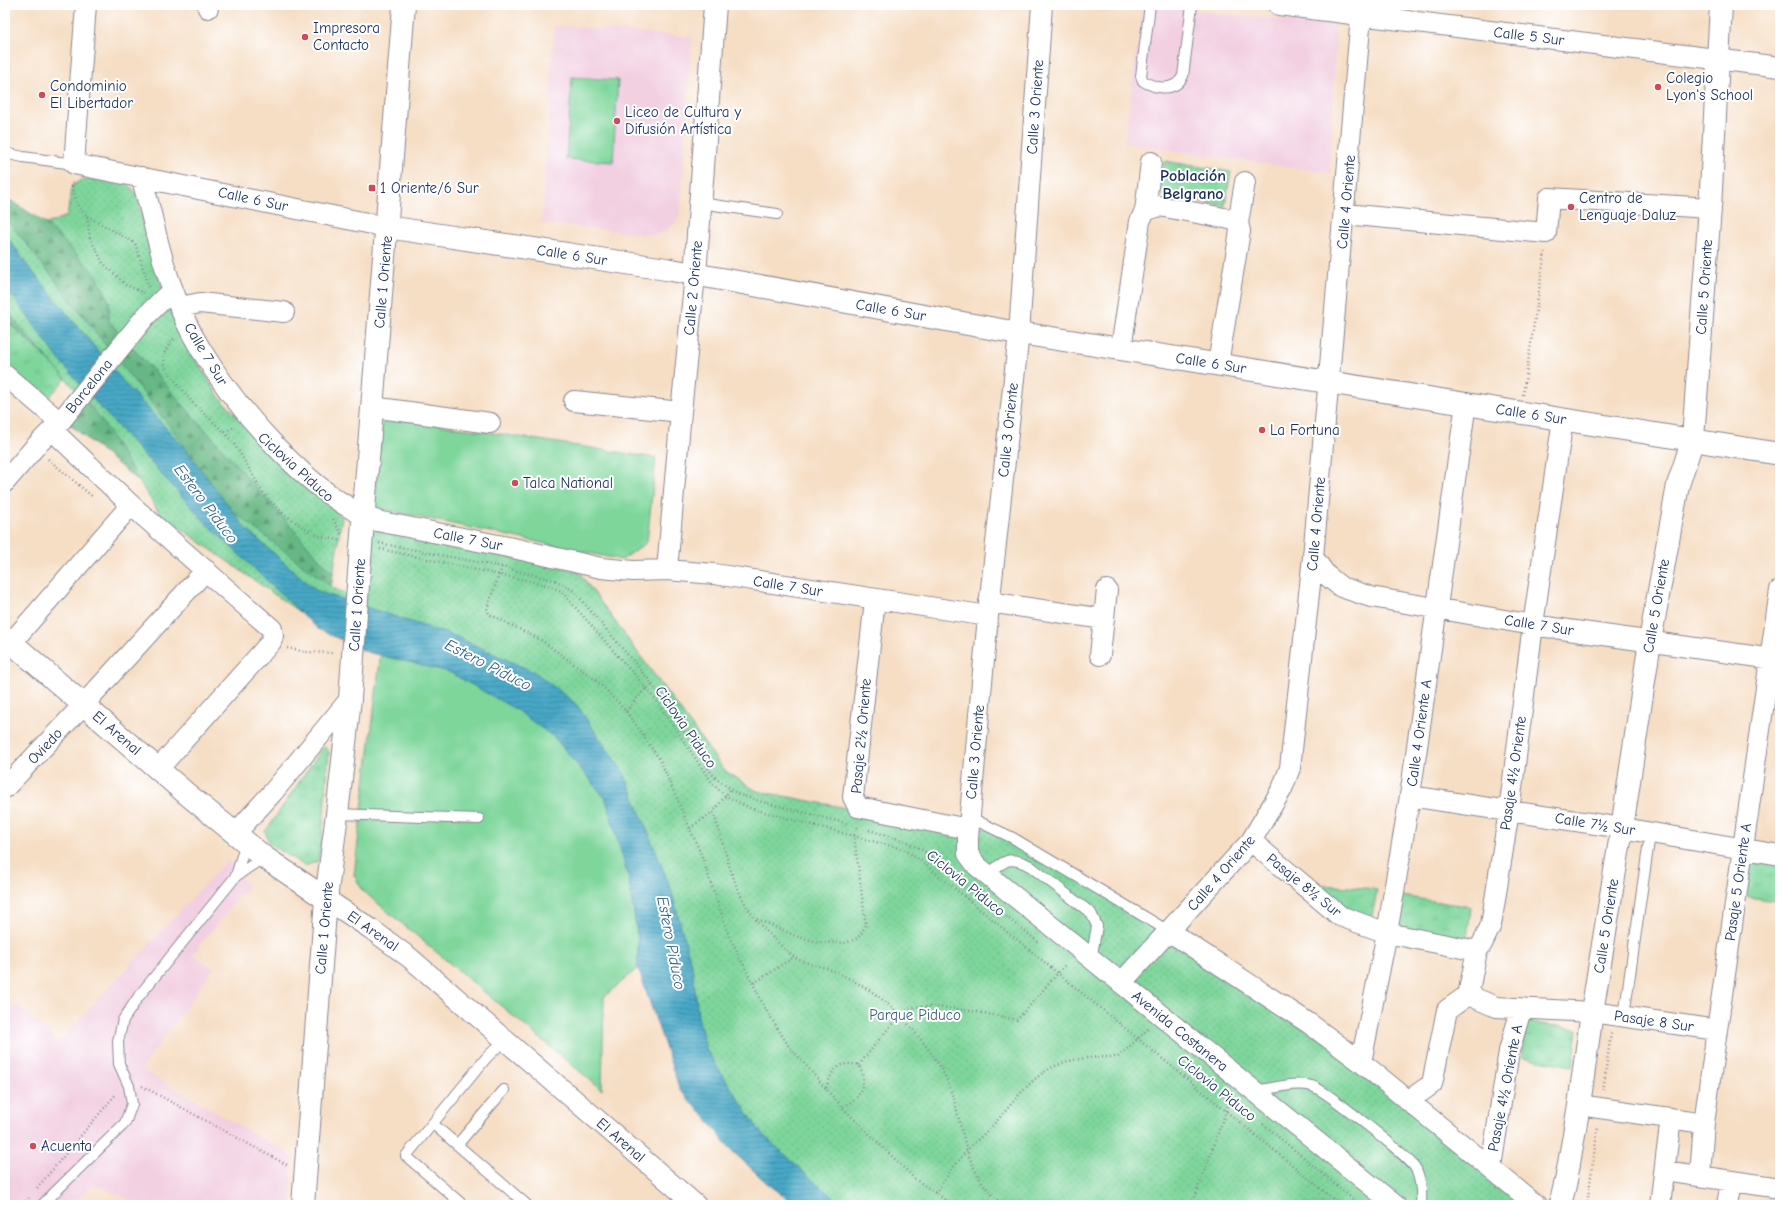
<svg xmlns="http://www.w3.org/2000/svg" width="1785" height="1210" font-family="'Comic Neue',sans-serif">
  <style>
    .built { fill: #f2cfe1 }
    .grass { fill: url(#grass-tufts); stroke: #4c827c }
    .forest { fill: url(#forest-firs); stroke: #407370 }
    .park { fill: url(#park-dots); stroke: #4c827c }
    .pitch { fill: #7ed69b; stroke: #4c827c }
    .water { fill: url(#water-rules); stroke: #306c92 }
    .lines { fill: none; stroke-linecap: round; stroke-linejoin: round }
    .service-casing { stroke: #888692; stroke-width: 12 }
    .minor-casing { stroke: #888692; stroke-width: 22 }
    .tertiary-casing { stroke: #888692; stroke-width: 24 }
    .secondary-casing { stroke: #888692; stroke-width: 24 }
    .path { stroke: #888692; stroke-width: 2.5; stroke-dasharray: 1 3; stroke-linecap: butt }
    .service { stroke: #fff; stroke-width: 10 }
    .minor { stroke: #fff; stroke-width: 20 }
    .tertiary { stroke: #fff; stroke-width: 22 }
    .secondary { stroke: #fff; stroke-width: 22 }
    .poi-dot { fill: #d1495b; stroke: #fff; stroke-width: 1.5 }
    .labels { text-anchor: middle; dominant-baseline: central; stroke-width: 4; stroke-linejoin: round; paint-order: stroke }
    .poi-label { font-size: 15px; fill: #1b2f5e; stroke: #fff; text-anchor: start }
    .street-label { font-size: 15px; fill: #1b2f5e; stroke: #fff }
    .park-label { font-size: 15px; fill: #396170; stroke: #fff }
    .neighbourhood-label { font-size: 16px; font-weight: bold; fill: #1b2f5e; stroke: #fff }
    .water-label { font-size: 16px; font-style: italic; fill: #2c5f88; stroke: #fff }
  </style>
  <defs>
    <pattern id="grass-tufts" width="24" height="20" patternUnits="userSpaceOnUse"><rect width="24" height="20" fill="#7ed69b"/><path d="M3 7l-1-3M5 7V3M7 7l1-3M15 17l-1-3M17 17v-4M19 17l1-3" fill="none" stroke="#6cb888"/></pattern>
    <pattern id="forest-firs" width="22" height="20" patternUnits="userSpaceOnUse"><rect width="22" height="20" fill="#66b783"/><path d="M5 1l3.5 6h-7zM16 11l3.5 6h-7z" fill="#53956e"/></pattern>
    <pattern id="park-dots" width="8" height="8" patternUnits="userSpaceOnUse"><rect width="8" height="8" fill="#7ed69b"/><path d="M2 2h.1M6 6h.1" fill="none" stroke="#6cb888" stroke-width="1.8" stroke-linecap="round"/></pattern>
    <pattern id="water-rules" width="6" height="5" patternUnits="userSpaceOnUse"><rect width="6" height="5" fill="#46a8c6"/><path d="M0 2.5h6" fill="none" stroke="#3a89a4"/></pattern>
  </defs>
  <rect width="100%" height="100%" fill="#fff"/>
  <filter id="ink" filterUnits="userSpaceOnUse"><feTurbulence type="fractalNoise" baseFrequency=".025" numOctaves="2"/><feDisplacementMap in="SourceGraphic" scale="8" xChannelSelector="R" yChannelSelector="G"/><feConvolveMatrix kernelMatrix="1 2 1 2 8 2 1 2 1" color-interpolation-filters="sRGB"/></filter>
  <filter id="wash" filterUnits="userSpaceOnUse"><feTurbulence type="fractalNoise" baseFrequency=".012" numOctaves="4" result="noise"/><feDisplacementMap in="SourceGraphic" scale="16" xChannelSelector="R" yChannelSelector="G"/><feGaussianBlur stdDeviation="0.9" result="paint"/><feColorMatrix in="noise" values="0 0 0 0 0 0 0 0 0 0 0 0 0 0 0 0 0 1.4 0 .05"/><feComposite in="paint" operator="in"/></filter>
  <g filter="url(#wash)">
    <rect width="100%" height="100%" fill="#f6dec5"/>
    <path class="built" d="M1143,5l193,21 -6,147 -206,-30z
      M554,25l138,12 -12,176 -3,8 -10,10 -12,4 -113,-12z
      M227,860l21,26 -56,69 22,13 -73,101 152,87 -2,49h-148l-50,-21 -21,21h-67v-187l12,-14 41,38z"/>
    <path class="grass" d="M1164,161l67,11 -6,34 -67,-12z
      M5,319l62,58 -22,25 -40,-40z
      M324,746l5,6 -7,85 -4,24 -13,5 -35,-22 -5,-12z
      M1750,858l30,5v39l-37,-6z
      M1309,884l68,5 -6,34 -36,-14z
      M1401,896l70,11 -5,40 -71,-14z
      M1527,1022l51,7 -5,37 -52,-9z"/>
    <path class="forest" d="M5,197l42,27 50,52 12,25v20l224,253 -7,51 -49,-30 -215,-177 26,-21 -83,-78z"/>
    <path class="park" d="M83,179h26l18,4 9,10 22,83 26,64 35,57 46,48 77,72 -9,57 -224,-253v-20l-12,-25 -50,-52 20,-8 5,-30z
      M5,220l8,7 169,215 36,58 115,88 28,13 9,-73 208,43 146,199 33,21 210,40 16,-3 30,10 157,94 187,131 176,142h-732l-61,-54 -83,-209 -104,-225 -238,-94 -156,-110 -61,-98 -93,-105z"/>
    <path class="pitch" d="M572,77l46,3 -5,82 -47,-3z
      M383,416l273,42 -9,84 -25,18 -249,-53z
      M381,652l64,9 101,59 47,57 22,37 14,66 9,60v28l-34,29 -2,93 -239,-199 -9,-16z"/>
    <path class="water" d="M5,234l23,32 98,119 57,61 63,83 71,62 140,46 79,36 40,31 49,71 46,114 22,82 5,45 8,34 55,83 57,52 26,20h-48l-29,-22 -38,-35 -21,-28 -28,-30 -42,-122v-28l-9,-60 -23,-81 -52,-62 -39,-28 -66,-37 -82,-20 -49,-23 -109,-103 -109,-119 -42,-49 -43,-59 -10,-10z"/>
  </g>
  <g filter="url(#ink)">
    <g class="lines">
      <defs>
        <path id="service" d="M1150,5l-9,71 2,5c13,8 32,11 40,-5l9,-71
          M5,153l18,4 51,7
          M700,203l77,11
          M337,814l142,5
          M969,817l44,21 157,94
          M988,875c16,-15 22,-20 42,-9l61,47 6,13 -6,34
          M236,876l10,-34
          M1624,1016l26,-182
          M1255,1091c17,-2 40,-10 57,-5 13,4 99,72 104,83 5,12 6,24 5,36
          M433,1124l94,81
          M457,1145l47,-55
          M42,1205l83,-82 7,-19 -3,-18 -10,-22 -1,-23 5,-21 16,-24 97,-120 28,-19
          M463,1205l-57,-49 81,-99 18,-17"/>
        <path id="minor" d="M86,5l-12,159 313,63
          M1042,5l-23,328 -31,283 -20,221v17l9,12 418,339
          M1279,5l501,62
          M208,8v-3
          M141,177c12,37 17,76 32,113 7,20 16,40 27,58 36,60 111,149 177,173l136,27 88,20 32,3 34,-1 47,4 274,42
          M1145,211l6,-49
          M1345,214l201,19 3,-35 161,10
          M1238,223l7,-41
          M180,307l20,-4 84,9
          M1121,349l19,-128 5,-10 14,-5 76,14 3,3 2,8 -22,133
          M5,375l55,47
          M574,401l107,11
          M372,407l118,16
          M52,430l79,75 141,124 1,7 -2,6 -113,127
          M5,482l30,-35 25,-25 85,-105 20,-20 8,-6
          M1313,557l13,18 15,12 30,10 162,28 247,35
          M667,570l14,-158 14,-137
          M875,600l-22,197 5,10 110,22
          M989,602l115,17
          M11,643l120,-138
          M1100,655l7,-65
          M5,788l79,-84 122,-134
          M1410,796l212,32 158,27
          M235,834l38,-42 77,-93
          M1251,841l89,75 47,17 90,18
          M326,899l45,30 39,29 286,247
          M1170,932l140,92 51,38 175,143
          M1121,983l130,-142 31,-52 8,-21 23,-211 49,-552
          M1468,995l28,12 96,5 125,18
          M1361,1062l26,-129 23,-137 56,-393
          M1408,1101l24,-17 15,-74 21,-15 9,-44 5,-7 9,-19 18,-114 24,-186 30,-206
          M1579,1105l125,18
          M1491,1167l18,-116 12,-41
          M1665,1171l115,17
          M1700,1175l4,-52 13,-93 63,-440
          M1660,1205l11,-87
          M1727,1205l4,-24"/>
        <path id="tertiary" d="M387,227l279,42 335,61 779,124
          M695,275l20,-270
          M5,637l183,158 76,62 62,42
          M1560,1205l6,-24 13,-76 13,-93 30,-184 28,-187 28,-156 15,-46 17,-231 11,-203"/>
        <path id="secondary" d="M303,1205l23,-306 11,-85 13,-115 8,-114 46,-580"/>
      </defs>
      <use href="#service" class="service-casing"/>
      <use href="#minor" class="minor-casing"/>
      <use href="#tertiary" class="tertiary-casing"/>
      <use href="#secondary" class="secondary-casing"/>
      <path class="path" d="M73,182l-1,4 6,21 9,9 3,22 13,25 23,22 18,8
        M87,216l48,27 14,44
        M174,339c-9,9 -13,18 -8,30l27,34 31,29 10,-5
        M1523,395l22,-143
        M224,432l11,13 29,49 21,21 30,20 27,6
        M48,459l45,38
        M333,519l9,16
        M379,543l123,24 55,14 17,10 79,94 61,92 24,17 21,7 90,23
        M380,549l167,36 14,6 85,97 14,18 52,77 14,13 24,12 152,41 14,8 425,348
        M502,567l-15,41 2,6 52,26 56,41 29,30 34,49 41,94 28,82 37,74 22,35 54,62 73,72 38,26
        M287,648l19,4 28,1
        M626,711l20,-23 7,-3
        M730,790l-17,22c13,36 17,72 40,104 5,8 34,36 41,41 10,7 26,8 37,13 13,5 26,13 38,20 27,17 48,43 66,69 34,48 17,104 68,146
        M690,828l23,-16
        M869,830l36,11 19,10 114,91
        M757,919l39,17 21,6 29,1 12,-5 8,-13 -12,-89 4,-10
        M754,983l40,-26
        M859,1065c11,-13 38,-51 52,-57 16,-6 87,7 106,12l49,-56
        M142,1086l145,79
        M826,1088c6,-19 12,-27 33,-23 9,20 2,33 -17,42
        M1603,1090l8,-57
        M1263,1124l97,81
        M37,1188l79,-94
        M935,1193c10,-14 20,-29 32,-42 8,-10 19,-18 28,-28 20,-22 36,-48 65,-59 18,-7 39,-7 58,-7l30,-28
        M24,1205l5,-7
        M1192,1205l39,-108
        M1587,1205l11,-79"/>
      <use href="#service" class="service"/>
      <use href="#minor" class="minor"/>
      <use href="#tertiary" class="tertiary"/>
      <use href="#secondary" class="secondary"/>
    </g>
  </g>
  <g class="poi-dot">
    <circle cx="305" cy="37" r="4"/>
    <circle cx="1658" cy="87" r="4"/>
    <circle cx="42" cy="95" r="4"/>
    <circle cx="617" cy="121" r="4"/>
    <rect x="368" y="184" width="8" height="8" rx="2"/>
    <circle cx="1571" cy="207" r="4"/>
    <circle cx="1262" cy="430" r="4"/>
    <circle cx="515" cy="483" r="4"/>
    <circle cx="33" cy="1146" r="4"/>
  </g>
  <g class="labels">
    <g class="poi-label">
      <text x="313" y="28">Impresora<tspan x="313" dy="17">Contacto</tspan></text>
      <text x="1666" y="78">Colegio<tspan x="1666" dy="17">Lyon's School</tspan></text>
      <text x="50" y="86">Condominio<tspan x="50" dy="17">El Libertador</tspan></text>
      <text x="625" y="112">Liceo de Cultura y<tspan x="625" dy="17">Difusión Artística</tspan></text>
      <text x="380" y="188">1 Oriente/6 Sur</text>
      <text x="1579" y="198">Centro de<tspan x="1579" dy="17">Lenguaje Daluz</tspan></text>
      <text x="1270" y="430">La Fortuna</text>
      <text x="523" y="483">Talca National</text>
      <text x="41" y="1146">Acuenta</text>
    </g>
    <g class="street-label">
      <text transform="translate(1529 36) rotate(7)">Calle 5 Sur</text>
      <text transform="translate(1035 107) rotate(-86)">Calle 3 Oriente</text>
      <text transform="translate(253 199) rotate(12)">Calle 6 Sur</text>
      <text transform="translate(1346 202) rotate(-85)">Calle 4 Oriente</text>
      <text transform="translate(572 255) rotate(9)">Calle 6 Sur</text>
      <text transform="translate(383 282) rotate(-85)">Calle 1 Oriente</text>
      <text transform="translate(1704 287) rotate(-86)">Calle 5 Oriente</text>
      <text transform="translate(693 288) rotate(-85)">Calle 2 Oriente</text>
      <text transform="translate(891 310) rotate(10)">Calle 6 Sur</text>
      <text transform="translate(206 354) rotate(59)">Calle 7 Sur</text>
      <text transform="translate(1211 363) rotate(9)">Calle 6 Sur</text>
      <text transform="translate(89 386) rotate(-51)">Barcelona</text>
      <text transform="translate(1531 414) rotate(9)">Calle 6 Sur</text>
      <text transform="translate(1008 430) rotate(-84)">Calle 3 Oriente</text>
      <text transform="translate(296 467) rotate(42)">Ciclovia Piduco</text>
      <text transform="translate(1316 524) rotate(-85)">Calle 4 Oriente</text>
      <text transform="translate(468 539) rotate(11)">Calle 7 Sur</text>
      <text transform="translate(788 586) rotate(9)">Calle 7 Sur</text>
      <text transform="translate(357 605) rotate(-86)">Calle 1 Oriente</text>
      <text transform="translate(1656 606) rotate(-80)">Calle 5 Oriente</text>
      <text transform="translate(1539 625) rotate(9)">Calle 7 Sur</text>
      <text transform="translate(686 727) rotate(55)">Ciclovia Piduco</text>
      <text transform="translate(117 733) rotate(41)">El Arenal</text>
      <text transform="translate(1419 733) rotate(-82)">Calle 4 Oriente A</text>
      <text transform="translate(861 736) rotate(-85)">Pasaje 2½ Oriente</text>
      <text transform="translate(45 746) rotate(-47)">Oviedo</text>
      <text transform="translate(975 752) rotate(-85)">Calle 3 Oriente</text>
      <text transform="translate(1513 773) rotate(-82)">Pasaje 4½ Oriente</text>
      <text transform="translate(1595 824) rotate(9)">Calle 7½ Sur</text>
      <text transform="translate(1221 873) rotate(-49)">Calle 4 Oriente</text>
      <text transform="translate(1738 882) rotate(-82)">Pasaje 5 Oriente A</text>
      <text transform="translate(966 883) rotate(39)">Ciclovia Piduco</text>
      <text transform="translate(1304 885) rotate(39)">Pasaje 8½ Sur</text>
      <text transform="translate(1606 926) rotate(-81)">Calle 5 Oriente</text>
      <text transform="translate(324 928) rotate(-85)">Calle 1 Oriente</text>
      <text transform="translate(373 931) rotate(35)">El Arenal</text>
      <text transform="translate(1654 1021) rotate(8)">Pasaje 8 Sur</text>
      <text transform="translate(1180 1031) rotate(39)">Avenida Costanera</text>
      <text transform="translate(1217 1088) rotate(39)">Ciclovia Piduco</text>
      <text transform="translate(1505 1088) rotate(-79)">Pasaje 4½ Oriente A</text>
      <text transform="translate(621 1140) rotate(41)">El Arenal</text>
    </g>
    <g class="park-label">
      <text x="915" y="1015">Parque Piduco</text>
    </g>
    <g class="neighbourhood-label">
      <text x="1193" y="176">Población<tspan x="1193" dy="18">Belgrano</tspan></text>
    </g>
    <g class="water-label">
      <text transform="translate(206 504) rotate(53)">Estero Piduco</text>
      <text transform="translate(488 665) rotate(27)">Estero Piduco</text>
      <text transform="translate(671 943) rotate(79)">Estero Piduco</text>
    </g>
  </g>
  <rect width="1785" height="1210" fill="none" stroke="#fff" stroke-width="20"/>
</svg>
